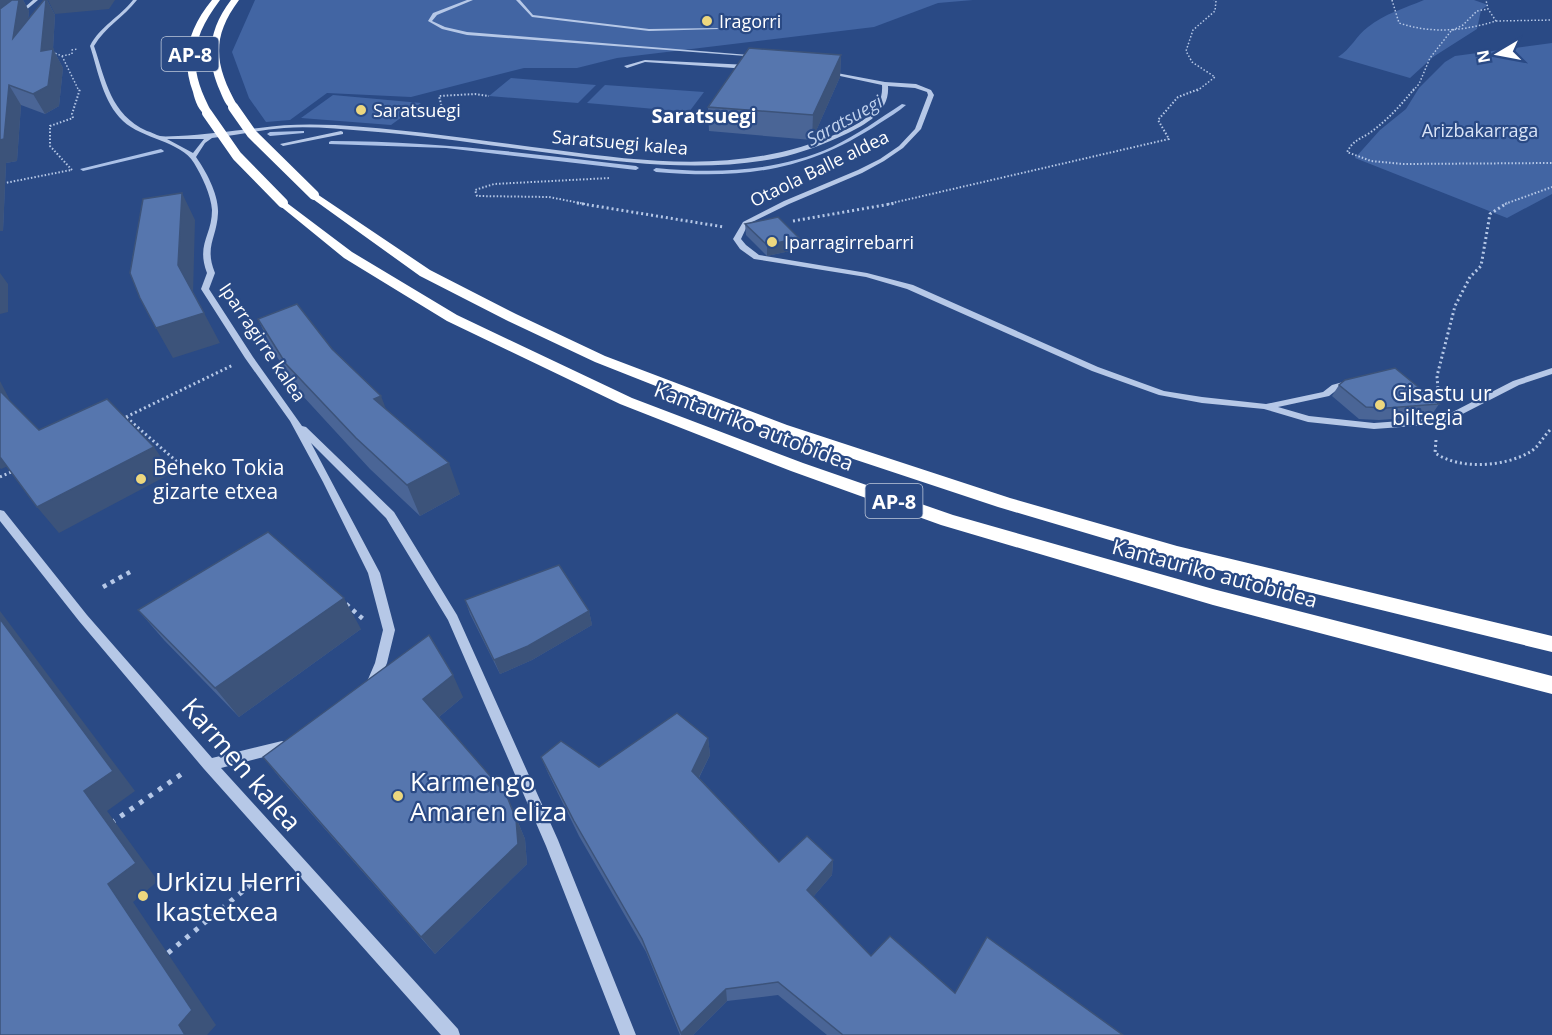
<svg xmlns="http://www.w3.org/2000/svg" width="1552" height="1035" font-family="'Open Sans',sans-serif">
  <style>
    .green { fill: #4265a3 }
    .lines { fill: none; stroke-linecap: round; stroke-linejoin: round }
    .stream { fill: #abc1e7; fill-rule: evenodd }
    .path-far4 { stroke: #b6c8e7; stroke-width: 1.5; stroke-dasharray: 1.5 2; stroke-linecap: butt }
    .path-far3 { stroke: #b6c8e7; stroke-width: 2; stroke-dasharray: 1.5 2; stroke-linecap: butt }
    .path-far2 { stroke: #b6c8e7; stroke-width: 3; stroke-dasharray: 2 3; stroke-linecap: butt }
    .path-far1 { stroke: #b6c8e7; stroke-width: 4.5; stroke-dasharray: 4 5; stroke-linecap: butt }
    .path { stroke: #b6c8e7; stroke-width: 5; stroke-dasharray: 4.5 7; stroke-linecap: butt }
    .minor { fill: #b6c8e7; fill-rule: evenodd }
    .highway { fill: #fff; fill-rule: evenodd }
    .highway-bridge { stroke: #fff; stroke-width: 10 }
    .wall { fill: #4a6596 }
    .shaded-wall { fill: #3c537a }
    .building { fill: #5676ae; stroke: #3c537a; stroke-width: 1.5 }
    .poi-dot { fill: #edd77e; stroke: #2a4a85; stroke-width: 2 }
    .labels { text-anchor: middle; dominant-baseline: central; stroke-width: 4.5; stroke-linejoin: round; paint-order: stroke }
    .far-poi-label { font-size: 18px; fill: #fff; stroke: #2a4a85; text-anchor: start }
    .far-water-label { font-size: 18px; font-style: italic; fill: #c1d2ee; stroke: #2a4a85 }
    .far-park-label { font-size: 18px; fill: #d9e3f6; stroke: #2a4a85 }
    .far-street-label { font-size: 18px; fill: #fff; stroke: #2a4a85 }
    .shield { fill: #2a4a85; stroke: #bfc9da; stroke-width: 1.5 }
    .shield-label { font-size: 20px; font-weight: bold; fill: #fff }
    .far-quarter-label { font-size: 20px; font-weight: bold; fill: #fff; stroke: #2a4a85 }
    .poi-label { font-size: 21px; fill: #fff; stroke: #2a4a85; text-anchor: start }
    .street-label { font-size: 21px; fill: #fff; stroke: #2a4a85 }
    .near-street-label { font-size: 26px; fill: #fff; stroke: #2a4a85 }
    .near-poi-label { font-size: 26px; fill: #fff; stroke: #2a4a85; text-anchor: start }
  </style>
  <rect width="100%" height="100%" fill="#2a4a85"/>
  <path class="green" d="M255,0h718l-35,3 -64,24 -257,31 -40,10h-53l-113,29 -84,-4 -37,27 -24,2 -17,-24 -17,-46z
    M1424,0h50l14,5 -7,5 -4,19 -44,28 -23,21 -72,-21c13,-8 18,-21 30,-30 16,-13 37,-19 56,-27z
    M1552,43v151l-45,24 -152,-60 25,-28 26,-21 13,-21 26,-26 10,-6z
    M511,78l85,7 -18,18 -89,-7z
    M605,85l99,7 -15,20 -102,-9z
    M333,95l88,8 -30,22 -90,-7z"/>
  <g class="lines">
    <path class="stream" d="M902,104l4,1c-8,7 -17,12 -26,18 -74,49 -137,56 -224,49l-3,-2 3,-2c60,6 120,4 176,-21 25,-12 47,-28 70,-43z
      M302,131h2v2l-34,3 -3,-2 3,-2z
      M331,141c102,0 203,13 305,25l3,2 -3,2 -190,-22 -117,-4v-2z
      M161,149l3,2 -1,1 -80,19 -3,-2z"/>
    <path class="path-far4" d="M1392,0l7,23c33,11 64,8 97,-2l-8,-12 -2,-9
      M1496,21l56,-1
      M52,52l10,4 10,-2v-4l5,-1
      M62,56l17,35
      M1197,91l18,-14 -23,-15 -6,-11 7,-21 22,-19 1,-10 -2,-1
      M1413,91l6,-7 11,-26 21,-27 12,-6 14,-14 11,-2"/>
    <path class="path-far3" d="M1414,89c-13,16 -28,33 -46,45 -10,6 -15,7 -21,18l24,9 32,3 149,-1
      M414,115l28,-7 -3,-12 36,-2 14,2
      M72,170l-22,-24v-20l23,-8 -1,-4 8,-25
      M0,184l71,-14
      M585,204l-36,-7 -72,-1 -2,-6 19,-6 116,-6
      M888,204l281,-65 -11,-19 20,-23 21,-8
      M1505,204l47,-17"/>
    <path class="path-far2" d="M577,203l147,24
      M793,221l103,-18
      M1439,403l-2,-27 18,-70 15,-29 11,-11 9,-52 17,-11
      M126,417l107,-52
      M122,419l4,-2 57,50
      M1436,440l-1,13c25,17 69,14 95,-1 9,-5 14,-17 22,-24
      M0,477l16,-7"/>
    <path class="path-far1" d="M103,587l27,-15
      M346,604l17,15"/>
    <path class="path" d="M111,823l75,-52
      M168,953l87,-72"/>
    <path class="minor" d="M33,0h5l-38,32v-3z
      M133,0h4c-13,17 -32,27 -43,46 12,35 16,68 53,85 4,1 9,4 13,5 5,1 12,0 18,0 27,-1 53,-5 81,-8 25,-4 51,-4 76,-3 74,4 148,16 221,25 98,13 191,24 285,-18 20,-9 43,-21 41,-47l-56,-12v-2l59,11 31,2 15,6 3,5 -13,34 -18,19 -19,13 -22,12 -73,31 -41,20 -7,15 5,6 13,10 108,18 46,12 185,82 66,24 38,6 64,7 57,-12 9,-7 18,-5 3,1v4l-15,4 -9,7 -51,11 31,9 65,7 67,-5 72,-37 39,-13v6l-33,11 -76,39 -69,5 -66,-7 -44,-13 -62,-6 -43,-8 -67,-24 -185,-82 -41,-12 -112,-18 -14,-10 -7,-10 10,-17 41,-21 74,-31 22,-11 19,-13 16,-17 13,-34 -1,-3 -12,-4 -27,-2c2,25 -21,38 -42,48 -22,10 -44,19 -68,24 -70,14 -143,6 -213,-3 -66,-8 -132,-19 -199,-24 -27,-2 -55,-5 -82,-3 -24,2 -48,7 -72,10l-7,5 -9,14c10,14 23,38 22,56 -1,25 -14,33 -3,60l-6,16 44,68 49,69 4,1 88,85 63,103 101,225 78,195h-16l-74,-189 -98,-226 -62,-102 -75,-75 69,130 15,57 -8,33 -11,25 -4,1 -4,-1 -2,-4 9,-21 8,-33 -15,-57 -45,-91 -33,-61 -45,-63 -44,-69 6,-16c-11,-29 5,-37 5,-63 -1,-15 -10,-34 -18,-47 -13,-22 -52,-24 -71,-42 -20,-19 -25,-50 -33,-75 10,-20 30,-29 43,-46zM167,139h37l-11,14z
      M467,0h6l-36,15 -5,6 13,6 22,5 294,24 -2,1 -292,-22 -25,-6 -14,-8 5,-8z
      M516,0h4l13,15 116,14 68,-1 2,1 -70,2 -117,-14z
      M645,60l104,5 3,2 -3,2 -104,-7 -18,6 -3,-2z
      M341,131l2,1v2l-60,12 -3,-2z
      M0,510l4,1 83,104 125,143 70,-17 5,2 2,4 -2,4 -66,17 237,261 2,6h-19l-237,-266 -125,-148 -79,-100z"/>
    <path class="highway" d="M212,0h8c-31,41 -32,68 -8,113l-5,3c-8,-4 -12,-15 -14,-24 -13,-35 -4,-64 19,-92z
      M231,0h8c-29,39 -24,66 -1,107l-5,3c-7,-3 -10,-12 -13,-19 -15,-34 -11,-62 11,-91z
      M314,192l116,78 86,44 89,42 182,69 223,73 167,48 375,90v16l-375,-92 -179,-53 -223,-74 -180,-71 -89,-42 -86,-44 -110,-79 -2,-2z
      M283,200l69,52 105,63 175,83 171,65 150,52 260,74 339,87v18l-339,-89 -272,-80 -150,-54 -171,-67 -173,-83 -103,-63 -65,-53 -2,-2z"/>
    <path class="highway-bridge" d="M233,107l19,27 62,61
      M207,113l30,43 46,47"/>
  </g>
  <path class="wall" d="M0,0h23l6,11 -1,9 16,-20h3l8,15 -2,34 10,19 -4,38 -14,8 -24,-9 -4,56 -11,2 -3,68h-3z
    M841,55l-1,22 -28,63 -103,-9 -1,-24z
    M745,224l54,25 -32,7 -21,-21z
    M258,319l74,30 128,145 -40,22 -50,-47 -69,-75 -29,-45z
    M1339,385l100,19 -8,12 -52,4 -20,-1 -27,-23z
    M465,600l124,11 3,14 -60,35 -32,14 -30,-60z
    M138,610l223,19 -122,88 -75,-77z
    M463,697l-24,20 76,98 10,24 2,25 -92,90 -155,-176 -17,-21z
    M708,738l2,17 -11,23 80,84 54,-2 -1,15 -19,22 58,59 84,37 168,42h-296l-49,-40 -51,6 -34,34h-13l-34,-83 -67,-116 -31,-63 -7,-16 58,10z"/>
  <path class="shaded-wall" d="M0,0h23l6,11 -5,45 -24,-30z
    M46,0h1l8,15 -2,34 10,19 -4,38 -14,8 -12,-20 8,-43z
    M48,0h67l-6,9 -54,5z
    M841,55l-1,22 -28,63 1,-25z
    M9,85l12,20 -4,56 -11,2 -3,68h-3v-91z
    M182,193l13,27 -2,74 -15,-29z
    M799,238v11l-32,7v-11z
    M0,273l8,11v28l-8,2z
    M204,313l16,30 -47,15 -17,-30z
    M0,381l16,31 -16,-20z
    M381,396l12,31 -19,-28z
    M154,447l18,26 -113,60 -22,-26z
    M0,456l8,10 -7,3 -1,-1z
    M449,463l11,31 -40,22 -13,-31z
    M344,598l17,31 -122,88 -24,-29z
    M0,611l135,180 -28,20 51,70 -25,21 83,123 -9,10h-22l-6,-10 -71,-141 -24,-93 -84,-172z
    M589,611l3,14 -60,35 -32,14 -6,-14z
    M453,675l10,22 -29,24 -11,-22z
    M708,738l2,17 -16,32 -2,-16z
    M506,794l19,45 2,25 -92,90 -14,-17z
    M833,860l-1,15 -26,30 1,-15z
    M726,989l1,12 -34,34h-12v-2z"/>
  <path class="building" d="M12,0h7l-6,38 31,-38h2l-5,51 12,-2 -5,37 -15,8 -24,-9 -5,54 -4,1v-131z
    M749,48l92,7 -28,60 -105,-8z
    M182,193l-4,72 26,48 -48,15 -16,-30 -10,-25 13,-74z
    M778,217l21,21 -32,7 -22,-21z
    M297,304l35,45 49,47 -7,3 75,64 -42,22 -51,-47 -70,-74 -28,-45z
    M1395,368l44,36 -52,4 -21,-1 -27,-22 6,-5z
    M0,391l39,39 68,-31 47,48 -117,60 -37,-50z
    M268,532l76,66 -129,90 -77,-78z
    M559,565l30,46 -61,35 -34,14 -29,-60z
    M0,619l113,152 -29,20 52,72 -28,21 84,126 -13,15 6,10h-185z
    M429,635l24,40 -30,24 83,95 10,25 2,25 -97,93 -158,-180z
    M677,713l31,25 -16,33 87,91 28,-26 26,24 -26,30 64,66 19,-20 65,57 32,-56 136,98h-280l-65,-53 -52,7 -45,44 -39,-94 -68,-118 -33,-64 20,-16 38,26z"/>
  <g class="poi-dot">
    <circle cx="707" cy="21" r="6"/>
    <circle cx="361" cy="110" r="6"/>
    <circle cx="772" cy="242" r="6"/>
    <circle cx="1380" cy="405" r="6"/>
    <circle cx="141" cy="479" r="6"/>
    <circle cx="398" cy="796" r="6"/>
    <circle cx="143" cy="896" r="6"/>
  </g>
  <g class="labels">
    <g class="far-poi-label">
      <text x="719" y="21">Iragorri</text>
      <text x="373" y="110">Saratsuegi</text>
      <text x="784" y="242">Iparragirrebarri</text>
    </g>
    <g class="far-water-label">
      <text transform="translate(844 120) rotate(-29)">Saratsuegi</text>
    </g>
    <g class="far-park-label">
      <text x="1480" y="130">Arizbakarraga</text>
    </g>
    <g class="far-street-label">
      <text transform="translate(620 142) rotate(5)">Saratsuegi kalea</text>
      <text transform="translate(819 168) rotate(-26)">Otaola Balle aldea</text>
      <text transform="translate(263 342) rotate(56)">Iparragirre kalea</text>
    </g>
    <g class="shield">
      <rect x="161.5" y="37" width="57" height="34" rx="4.5"/>
      <rect x="865.5" y="484" width="57" height="34" rx="4.5"/>
    </g>
    <g class="shield-label">
      <text x="190" y="54">AP-8</text>
      <text x="894" y="501">AP-8</text>
    </g>
    <g class="far-quarter-label">
      <text x="704" y="115">Saratsuegi</text>
    </g>
    <g class="poi-label">
      <text x="1392" y="393">Gisastu ur<tspan x="1392" dy="24">biltegia</tspan></text>
      <text x="153" y="467">Beheko Tokia<tspan x="153" dy="24">gizarte etxea</tspan></text>
    </g>
    <g class="street-label">
      <text transform="translate(754 426) rotate(21)">Kantauriko autobidea</text>
      <text transform="translate(1215 573) rotate(15)">Kantauriko autobidea</text>
    </g>
    <g class="near-street-label">
      <text transform="translate(242 764) rotate(49)">Karmen kalea</text>
    </g>
    <g class="near-poi-label">
      <text x="410" y="781">Karmengo<tspan x="410" dy="30">Amaren eliza</tspan></text>
      <text x="155" y="881">Urkizu Herri<tspan x="155" dy="30">Ikastetxea</tspan></text>
    </g>
  </g>
  <g transform="translate(1498 54) rotate(260)" stroke="#2a4a85" stroke-width="4.5" paint-order="stroke">
  <path d="M0-4.5L10 22L0 15L-10 22Z" fill="#ffffff"/>
  <text y="-9" font-size="16" font-weight="bold" text-anchor="middle" fill="#ffffff">N</text>
  </g>
</svg>
